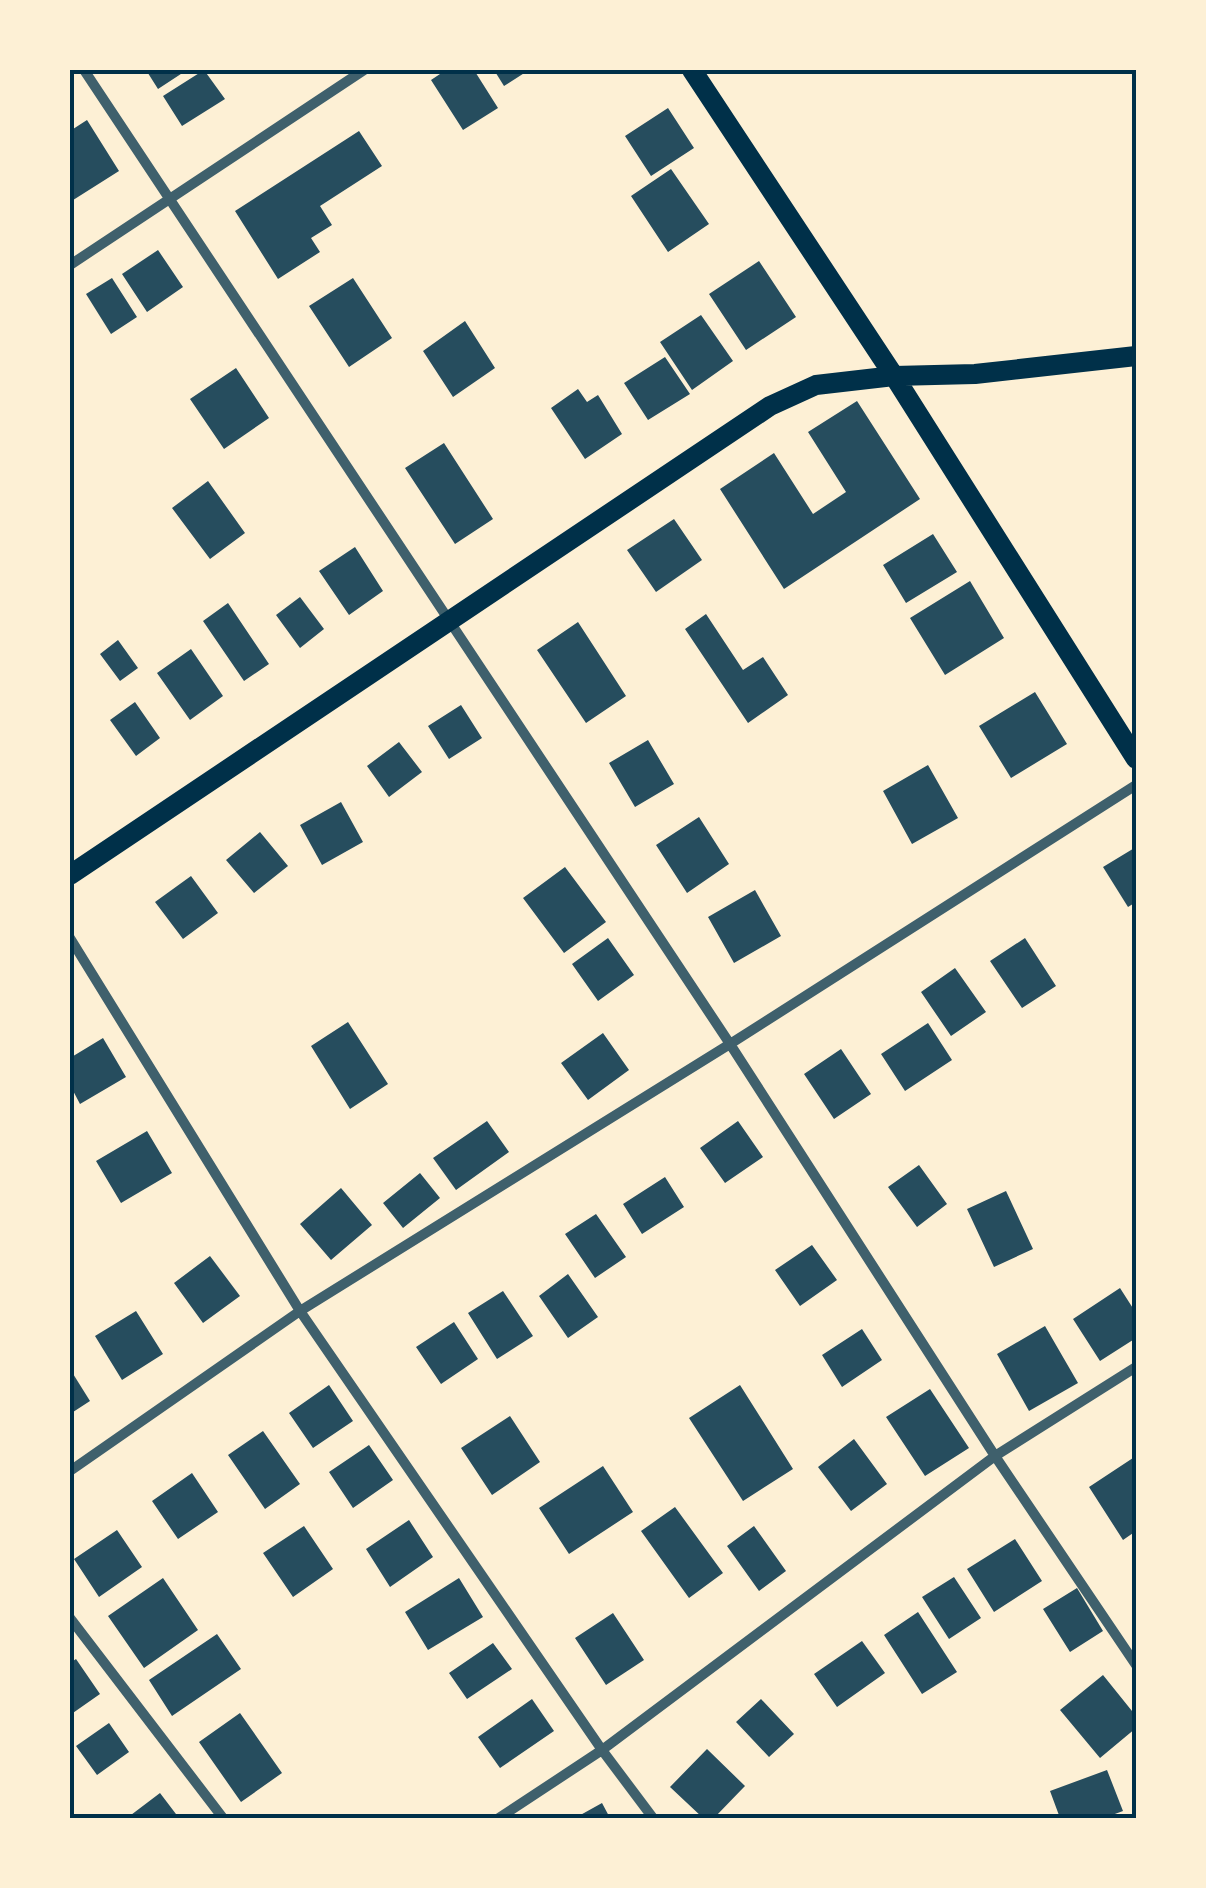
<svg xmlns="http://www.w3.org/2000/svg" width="1206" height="1888" font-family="'PT Sans',sans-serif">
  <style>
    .building { fill: #264d5e }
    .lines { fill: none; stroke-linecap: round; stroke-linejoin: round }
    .minor { stroke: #3f606c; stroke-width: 10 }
    .secondary { stroke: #003049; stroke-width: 20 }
    .neatline { fill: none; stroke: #003049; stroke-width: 4 }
  </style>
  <rect width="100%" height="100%" fill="#fdf0d5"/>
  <path class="building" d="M146,70h41l-29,19z
    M204,70l21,29 -43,27 -19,-30z
    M446,70h28l24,38 -35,22 -32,-50z
    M494,70h35l-25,16z
    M668,108l26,40 -43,28 -26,-40z
    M87,120l32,51 -49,31v-71z
    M359,131l23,35 -62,40 12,19 -21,13 9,14 -42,27 -43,-68z
    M671,169l38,55 -41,28 -37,-56z
    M158,250l25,37 -36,25 -25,-38z
    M759,261l37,56 -50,33 -37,-56z
    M112,278l25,39 -26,17 -25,-40z
    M353,278l39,60 -43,29 -40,-61z
    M701,315l32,46 -41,29 -32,-48z
    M465,321l30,47 -42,29 -30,-46z
    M665,357l25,37 -42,26 -24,-37z
    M236,368l33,50 -45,31 -34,-50z
    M578,389l9,13 11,-7 24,39 -37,25 -34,-51z
    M857,401l63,98 -136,90 -64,-100 54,-36 39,61 33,-22 -38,-60z
    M444,443l49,76 -38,25 -50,-76z
    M208,481l37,52 -35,26 -38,-51z
    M674,519l28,41 -46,32 -29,-42z
    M933,534l24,38 -51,31 -23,-38z
    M355,547l28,44 -34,24 -30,-44z
    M970,581l34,57 -59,37 -35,-57z
    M300,597l24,32 -24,19 -24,-33z
    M228,603l41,61 -25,17 -41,-60z
    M706,614l37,56 20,-13 25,38 -40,28 -63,-94z
    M578,622l48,74 -40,27 -49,-73z
    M118,640l20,28 -18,13 -20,-27z
    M191,649l32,47 -33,24 -33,-47z
    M1035,692l32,52 -56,34 -32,-52z
    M135,702l25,36 -24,18 -26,-36z
    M461,705l21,33 -33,21 -21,-33z
    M648,740l26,44 -39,23 -26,-44z
    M399,742l23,30 -33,25 -22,-31z
    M928,765l30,53 -46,26 -29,-53z
    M341,802l22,40 -41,23 -22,-40z
    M699,817l30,47 -42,29 -31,-48z
    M260,832l28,34 -34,27 -28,-33z
    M1136,847v55l-8,5 -25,-40z
    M565,867l41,55 -42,31 -41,-55z
    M191,876l27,37 -35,26 -28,-37z
    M755,890l26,46 -47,27 -26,-46z
    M608,938l26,37 -36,26 -26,-37z
    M1025,938l31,48 -34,22 -32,-47z
    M955,968l31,44 -35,24 -30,-44z
    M348,1022l40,62 -38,25 -39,-63z
    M928,1023l24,37 -47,31 -24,-37z
    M603,1033l26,37 -41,30 -27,-37z
    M103,1038l23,39 -46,27 -10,-19v-27z
    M841,1049l30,45 -37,25 -30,-45z
    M487,1121l22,31 -53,38 -23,-32z
    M738,1121l25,36 -38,26 -25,-35z
    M147,1131l25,42 -51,30 -25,-42z
    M919,1165l28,39 -30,23 -29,-40z
    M420,1173l20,25 -37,30 -20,-25z
    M665,1177l19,30 -42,27 -19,-30z
    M341,1188l31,37 -41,35 -31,-36z
    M1006,1191l27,58 -39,18 -27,-58z
    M596,1214l30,43 -31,21 -30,-44z
    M812,1245l25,35 -37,26 -25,-36z
    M210,1256l30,40 -37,27 -29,-40z
    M568,1274l30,43 -30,21 -29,-42z
    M1120,1288l16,25v25l-36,23 -27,-42z
    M503,1291l30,45 -36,23 -29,-46z
    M136,1311l27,43 -41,26 -27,-44z
    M454,1322l24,37 -37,25 -25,-37z
    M1045,1326l33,57 -49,28 -32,-57z
    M862,1329l20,31 -40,27 -20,-32z
    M70,1369l20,32 -20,13z
    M329,1385l24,36 -40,27 -24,-35z
    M740,1385l53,84 -50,32 -54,-83z
    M930,1389l39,59 -44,28 -39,-59z
    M510,1416l30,46 -48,33 -31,-47z
    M263,1431l37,53 -35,25 -37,-54z
    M854,1439l33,45 -36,27 -33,-44z
    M369,1445l24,35 -40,28 -24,-36z
    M1136,1456v75l-13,9 -34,-53z
    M603,1466l30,46 -64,42 -30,-46z
    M192,1473l26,39 -40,27 -26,-38z
    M675,1507l48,66 -34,25 -48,-67z
    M409,1520l24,37 -43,30 -24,-38z
    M304,1526l29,43 -40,28 -30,-44z
    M754,1526l32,45 -27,20 -32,-45z
    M117,1530l25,37 -43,30 -25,-38z
    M1015,1539l27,42 -48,31 -27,-43z
    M954,1577l27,41 -32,21 -27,-42z
    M163,1578l35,52 -54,38 -36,-52z
    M459,1578l24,39 -55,33 -23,-38z
    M1077,1588l26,43 -33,21 -27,-43z
    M918,1612l39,60 -35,22 -38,-59z
    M613,1613l31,47 -38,25 -31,-47z
    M217,1634l24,35 -69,47 -23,-36z
    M862,1641l23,32 -48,34 -23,-33z
    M493,1643l19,26 -45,30 -18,-26z
    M76,1659l24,35 -30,21v-52z
    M1103,1675l33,41v12l-36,30 -40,-48z
    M532,1699l22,32 -54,37 -22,-31z
    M761,1699l33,35 -25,23 -33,-35z
    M240,1713l42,60 -41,29 -42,-60z
    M109,1723l20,29 -32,23 -21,-29z
    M707,1749l38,37 -31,32h-11l-33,-31z
    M1107,1770l16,41 -19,7h-44l-10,-27z
    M160,1793l19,25h-52z
    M602,1803l8,15h-35z"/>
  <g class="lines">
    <path class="minor" d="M84,70l646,974 265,412 141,209
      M70,265l294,-195
      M70,938l230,373 302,439 51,68
      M70,1471l230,-160 430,-267 406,-259
      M70,1618l153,200
      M499,1818l103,-68 393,-294 141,-89"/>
    <path class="secondary" d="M692,70l202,306 242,383
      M70,875l700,-469 46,-21 78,-9 81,-2 161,-18"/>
  </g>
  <rect width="1206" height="1888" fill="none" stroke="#fdf0d5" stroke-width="145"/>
  <rect x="72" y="72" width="1062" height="1744" class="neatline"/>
</svg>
